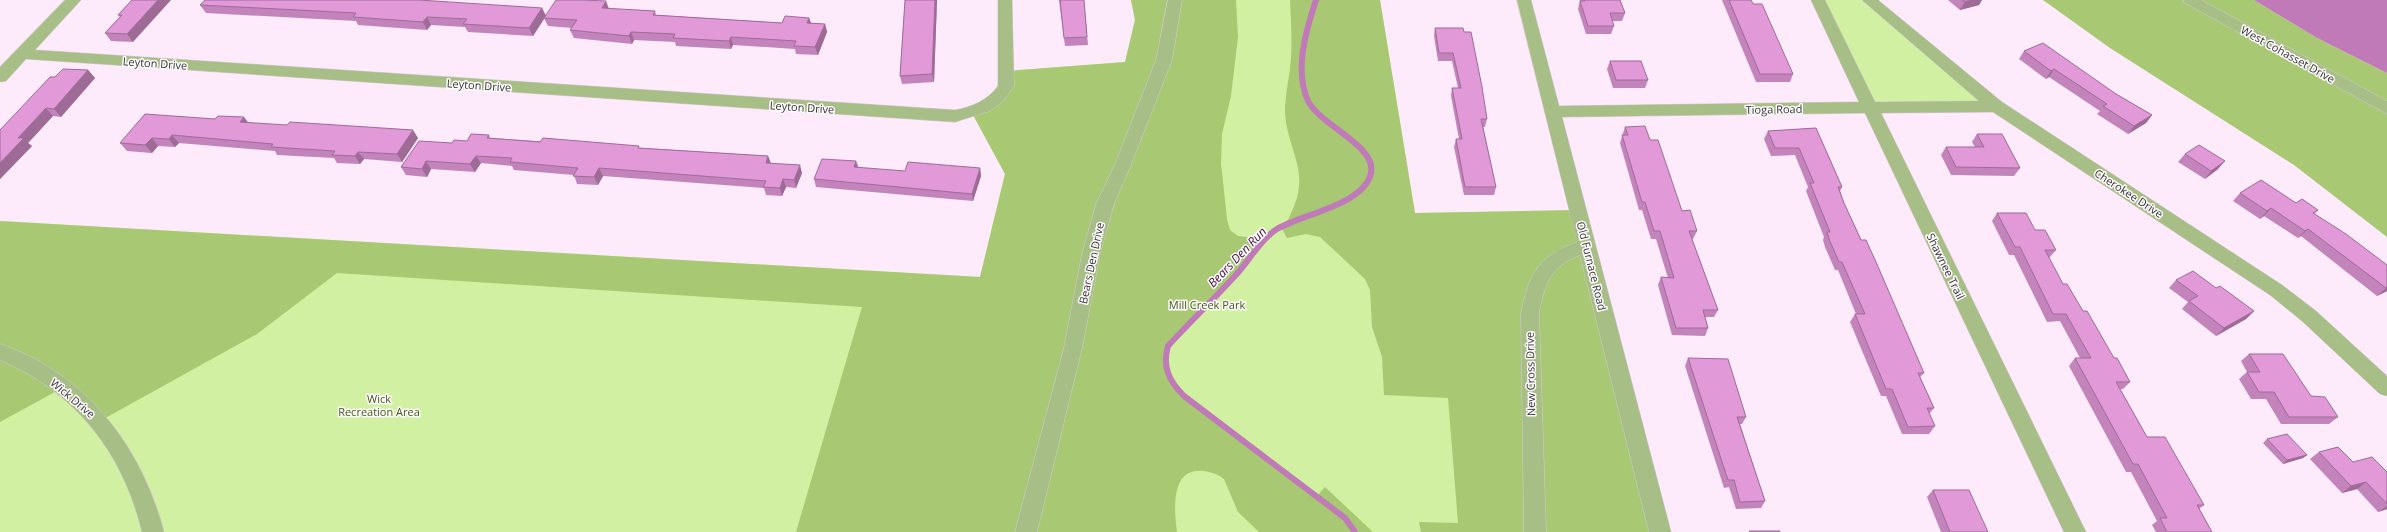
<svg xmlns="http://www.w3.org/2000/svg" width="2387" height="532" font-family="'Open Sans',sans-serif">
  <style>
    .green { fill: #d2f0a2 }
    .forest { fill: #a8c873 }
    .water { fill: #bf7ab7 }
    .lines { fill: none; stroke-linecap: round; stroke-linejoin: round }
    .stream { stroke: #bf7ab7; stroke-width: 6 }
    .street-casing { stroke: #d9c8d7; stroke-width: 1 }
    .street { fill: #a8be87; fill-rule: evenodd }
    .wall { fill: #c284ba }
    .shaded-wall { fill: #9e6b97 }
    .building { fill: #e199d8; stroke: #9e6b97 }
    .labels { text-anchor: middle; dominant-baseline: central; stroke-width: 3; stroke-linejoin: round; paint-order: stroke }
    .street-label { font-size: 11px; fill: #372c36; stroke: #fefefe }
    .park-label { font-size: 11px; fill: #415519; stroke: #fefefe }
    .water-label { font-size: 12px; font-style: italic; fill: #490945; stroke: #fefefe }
  </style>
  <rect width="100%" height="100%" fill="#fdeafa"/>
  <path class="green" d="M1131,0h249l35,213 162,-3 83,322h-1660v-311l980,56 25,-103 -33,-61 22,-12 13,-30 118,-9 10,-42z
    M1818,0h51l127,106 -126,2z"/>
  <path class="forest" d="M1131,0h105l2,37 -7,59 -9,38 -1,29 6,56 3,11 8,6 27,3 -30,36 -67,71c-5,14 -5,25 4,38 13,17 33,27 50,39 33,23 65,48 95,73l8,-9 48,45h-114l-21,-20 -14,-33c-11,-9 -36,-14 -44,3 -7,14 -5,35 -3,50h-381l66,-225 -525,-34 -80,61 -157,87 -36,-34 -64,35v-201l980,56 25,-103 -33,-61 22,-12 13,-30 118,-9 10,-42z
    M1290,0h90l35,213 162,-3 83,322h-239l-2,-10 39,1 -10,-125 -64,-3 -2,-38 -10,-30 -2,-37 -5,-11 -45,-42 -14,-3 -19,4 -6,-11c5,-2 8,-9 10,-14 22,-44 -7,-65 -6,-107 1,-16 5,-32 6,-48 1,-19 0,-39 -1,-58z
    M2043,0h211l63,38 70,35v164l-93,-72 -184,-117z"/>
  <path class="water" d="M2254,0h133v73l-70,-35z"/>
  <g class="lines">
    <path class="stream" d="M1316,0c-10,30 -22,70 -8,101 12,24 69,45 63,72 -7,32 -69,41 -94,56 -17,11 -28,32 -42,47 -22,24 -45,46 -67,70 -6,21 1,35 16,50l161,122 10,14"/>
    <defs>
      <path id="street" d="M65,0h16l-46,50 920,60c17,-3 33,-10 43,-24v-86h14l2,86 -12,16 -12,9 -35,11 -929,-63 -20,22 -6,1v-15z
        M1168,0h14l-10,60 -42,107 -16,37 -14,50 -18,94 -45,184h-22l49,-184 18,-94 14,-50 18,-37 42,-107z
        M1517,0h14l28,106 300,-4 -48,-102h14l50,102 104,-1 -117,-101h16l124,102 280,183 34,26 71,65v20l-7,-2 -78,-73 -32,-26 -277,-183 -112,1 205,419h-22l-199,-419 -303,4 109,415h-22l-69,-277c-30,12 -35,28 -41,58l7,219h-22l-3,-219c8,-39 17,-57 56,-71z
        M2183,0h18l186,101v13l-202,-111z
        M0,344c86,29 142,103 164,188h-22c-19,-79 -66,-140 -142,-172z"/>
    </defs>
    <use href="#street" class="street-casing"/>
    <use href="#street" class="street"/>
  </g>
  <path class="wall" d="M132,0l1,42 -22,-1 -6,-8 15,-16 -2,-2z
    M905,0h32l-3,82 -32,2 -2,-8z
    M1059,0h25l4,45 -23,1z
    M1580,0h40l5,13 -3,8h-10l2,5 -3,8h-25l-8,-25z
    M1722,0h29l2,4 40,70 -3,8h-34z
    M1948,0h34l-3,5 -19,5z
    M200,5l342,3 4,8 63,-7 46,2 1,4 126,8 27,-5 2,5 14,1 2,8 -9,23 -22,-1 -1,-5 -62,-4 -2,4 -55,-3 -1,-4 -41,-2 -2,4 -58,-6 -4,-8 2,-2 -24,-2 -4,-8 -11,18 -65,-4 -3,-5 -34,-2 -4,5 -69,-5 -2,-4 -150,-8z
    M1435,28h28l24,91 -2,8h-2l13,60 -2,8h-30l-10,-48 2,-8h3l-8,-43 1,-8h6l-6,-27h-14l-4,-25z
    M2024,51l92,43 36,21 -6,8 -18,11 -31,-20 3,-3 -51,-34 -3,2 -27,-20z
    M1610,61l38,19 -3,8h-32l-6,-19z
    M88,70l7,8 -34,39 -8,-1 -25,27 4,3 -32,33v-49l55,-53z
    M145,114l104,9 169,15 -16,24 -38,-3 -4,5 -23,-1 -3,-5 -57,-3 -2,-4 -96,-8 -4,4 -17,-1 -6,7 -25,-2 -7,-8z
    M1625,127l25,13 32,71 15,20 -4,8h-1l26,71 -4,7h-9l3,11 -3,8 -33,-1 -14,-50 3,-8 7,1 -12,-39h-5l-9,-29h-3l-19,-67z
    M1816,128l26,59 -2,4 4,12 80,170 -4,4 14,31 -5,6 6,12 -6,8h-27l-16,-38h-5l-31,-74 5,-8h1l-18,-44h-3l-10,-23 -2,-7 1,-3 -18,-46 2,-4 -13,-32 -24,1 -7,-17 4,-8z
    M1977,134l43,34 -6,8 -63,-1 -10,-20 5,-8h29l-3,-5z
    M489,135l1,3 278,18 3,7 31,10 -6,15 -10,-1 -4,9 -16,-1 -2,-7 -161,-12 -5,9 -21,-1 -3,-9 -60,-5 -2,-4 -31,-3 -6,9 -44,-3 -4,8 -21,-2 -5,-8 51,-24 15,-2z
    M2185,154l33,15 -13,10 -27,-17z
    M980,168l1,8 -8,25 -157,-14 -2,-8 91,-8z
    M2240,193l56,10 22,7 -4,4 73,51v26l-10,5 -76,-60 -3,2 -34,-22 -4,3 -27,-18z
    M1997,213l38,17 21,20 -7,8 14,26 20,27 31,47 16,24 -7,7h-3l27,48 57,68 -5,4 13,23h-56l-4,-7 5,-4 -26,-49h-5l-57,-106 6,-8h5l-20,-37 -13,1 -33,-67h-5l-17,-34z
    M2176,280l40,8 38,23 -8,8 -30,17 -34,-27 6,-7 -19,-14z
    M2249,354l62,42 27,21 -9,7h-48l-15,-25h-15l-12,-20 8,-7 -6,-11z
    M1688,358l58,59 -4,7h-2l25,77 -4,7 -25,1 -7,-22 -5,1 -39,-122z
    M2267,439l40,16 -4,3 -20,6 -20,-21z
    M2319,452l68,20v37l-9,3 -21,-23 -15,4 -32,-34z
    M1933,490l55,42h-47l-14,-35z"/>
  <path class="shaded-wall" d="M158,0h13l-38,42 -6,-8z
    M935,0h2l-3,82 -2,-8z
    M1972,0h10l-3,5 -19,5 5,-8z
    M606,1l3,8 -7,-1z
    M542,8l4,8 -13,20 -4,-8z
    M427,17l4,8 -4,5 -4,-8z
    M809,18l3,8 -5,-3z
    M825,24l2,8 -9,23 -3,-8z
    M631,32l3,8 -2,4 -3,-8z
    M731,37l2,8 -2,4 -2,-8z
    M2054,69l-5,8 -3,2 5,-8z
    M88,70l7,8 -34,39 -7,-8z
    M46,108l7,8 -25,27 4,3 -32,33v-16l18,-25z
    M2152,115l-6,8 -18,11 6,-8z
    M244,117l6,8 -10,-3z
    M413,130l5,8 -16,24 -5,-8z
    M172,135l7,8 -4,4 -6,-8z
    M152,138l6,8 -6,7 -7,-8z
    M358,152l6,7 -4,5 -5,-8z
    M476,156l5,7 -6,9 -5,-8z
    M768,156l3,8 -5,-1z
    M426,161l5,8 -4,8 -5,-8z
    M856,161l3,8 -5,-2z
    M2225,161l-7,8 -13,10 6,-8z
    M800,165l2,8 -6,15 -2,-8z
    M599,168l4,8 -5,9 -4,-8z
    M980,168l1,8 -8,25 -1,-7z
    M783,179l3,8 -4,9 -2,-8z
    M2271,208l-7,8 -4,3 7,-8z
    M2308,229l-7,7 -3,2 7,-7z
    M2386,288h1v3l-10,5z
    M2254,311l-8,8 -30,17 8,-8z
    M2307,455l-4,3 -20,6 4,-4z
    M2366,482l-9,7 -15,4 9,-7z
    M2387,506v3l-9,3z"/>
  <path class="building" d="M132,0h26l-31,34 -22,-1 17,-18h-4z
    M205,0h214l123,8 -13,20 -66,-4 4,-5 -40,-2 -4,5 -70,-5 3,-4 -156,-8z
    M556,0h26l24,1 -4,7 53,3 -2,4 129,8 3,-7 24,2 -2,5 18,1 -10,23 -21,-1 2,-5 -65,-4 -2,4 -56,-3 2,-4 -44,-2 -2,4 -59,-6 7,-10 -33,-2z
    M905,0h30l-3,74 -32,2z
    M1060,0h24l3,37 -23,1z
    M1585,0h35l5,13h-15l4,13h-26l-8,-25h5z
    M1729,0h22l2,4h9l31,70h-33z
    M1962,0h10l-7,2z
    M1435,28h28l1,4h7l11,55 5,32h-6l15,68h-31l-9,-48h6l-10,-51h9l-8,-35h-14z
    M2043,43l73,51 36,21 -18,11 -31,-20 4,-2 -53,-35 -3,2 -27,-20z
    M1610,61h31l7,19h-32z
    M63,69l25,1 -34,39 -8,-1 -28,30h6l-24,25v-33l50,-53h5z
    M145,114l70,5 3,-3 26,1 -4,5 47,3 3,-3 123,8 -16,24 -39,-2 -3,4 -23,-1 3,-4 -64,-4 2,-3 -101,-9 -3,4 -17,-1 -7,7 -25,-2z
    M1645,126l5,14h8l24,71 8,-1 7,21h-8l29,79h-15l5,18h-32l-15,-51 13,1 -14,-47h-6l-9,-29h-3l-20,-67h6l-3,-8z
    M1816,128l26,59h-4l6,16 17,37h5l10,22 48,111h-6l16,35h-7l8,18 -27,1 -16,-38h-6l-31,-75h10l-23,-52h-3l-10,-23 -2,-7h3l-20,-49h4l-15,-35h-24l-7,-17z
    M471,134l18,1 -2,3 53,4 3,-4 96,8 -1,2 130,8 -2,7 34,2 -6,15 -11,-1 -3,9 -17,-1 3,-6 -167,-13 -5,9 -21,-1 5,-8 -68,-6 2,-4 -36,-2 -6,8 -44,-3 -4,8 -21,-2 18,-26 33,2 2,-3 13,1z
    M1977,134h25l18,34 -64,-1 -10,-20h38z
    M2199,145l26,16 -14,10 -26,-17z
    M822,159l34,2 -2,6 51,4 3,-9 72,6 -8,26 -158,-15z
    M2261,180l35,23 6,-4 16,11 -5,3 33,21 41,31v23h-1l-78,-59 -3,2 -34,-23 -4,3 -27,-18z
    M1997,213h29l9,17h10l11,20h-11l18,34h4l16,27h4l27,47h3l13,24h-14l31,55h18l39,68h-7l15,27h-45l-7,-14h7l-29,-54h-5l-58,-106h16l-25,-44h-13l-33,-67h-5z
    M2193,271l23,17 4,-2 34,25 -30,17 -35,-27 9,-5 -22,-16z
    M2249,354h34l28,42 14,1 13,20h-49l-15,-25h-15l-12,-20h13z
    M1688,358l40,1 18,58h-9l28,84 -25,1 -6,-22h-6z
    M2287,434l20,21 -20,5 -20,-21z
    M2338,447l15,15 19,-5 15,15v32l-21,-22 -15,4 -32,-34z
    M1933,490h36l19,42h-38z
    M1749,531h31v1h-30z"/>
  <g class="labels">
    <g class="street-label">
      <text transform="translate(2288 54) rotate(29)">West Cohasset Drive</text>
      <text transform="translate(155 63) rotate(4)">Leyton Drive</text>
      <text transform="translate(479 85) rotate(4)">Leyton Drive</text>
      <text transform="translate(802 107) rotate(4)">Leyton Drive</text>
      <text transform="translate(1774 109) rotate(-1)">Tioga Road</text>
      <text transform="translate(2129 193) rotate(33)">Cherokee Drive</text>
      <text transform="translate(1091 263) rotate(-78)">Bears Den Drive</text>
      <text transform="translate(1592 266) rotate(76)">Old Furnace Road</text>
      <text transform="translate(1946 266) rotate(64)">Shawnee Trail</text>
      <text transform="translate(1530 374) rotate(-91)">New Cross Drive</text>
      <text transform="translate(73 398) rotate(40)">Wick Drive</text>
    </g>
    <g class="park-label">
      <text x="1207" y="304">Mill Creek Park</text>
      <text x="379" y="398">Wick<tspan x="379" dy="13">Recreation Area</tspan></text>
    </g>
    <g class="water-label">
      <text transform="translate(1237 257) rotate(-46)">Bears Den Run</text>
    </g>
  </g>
</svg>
